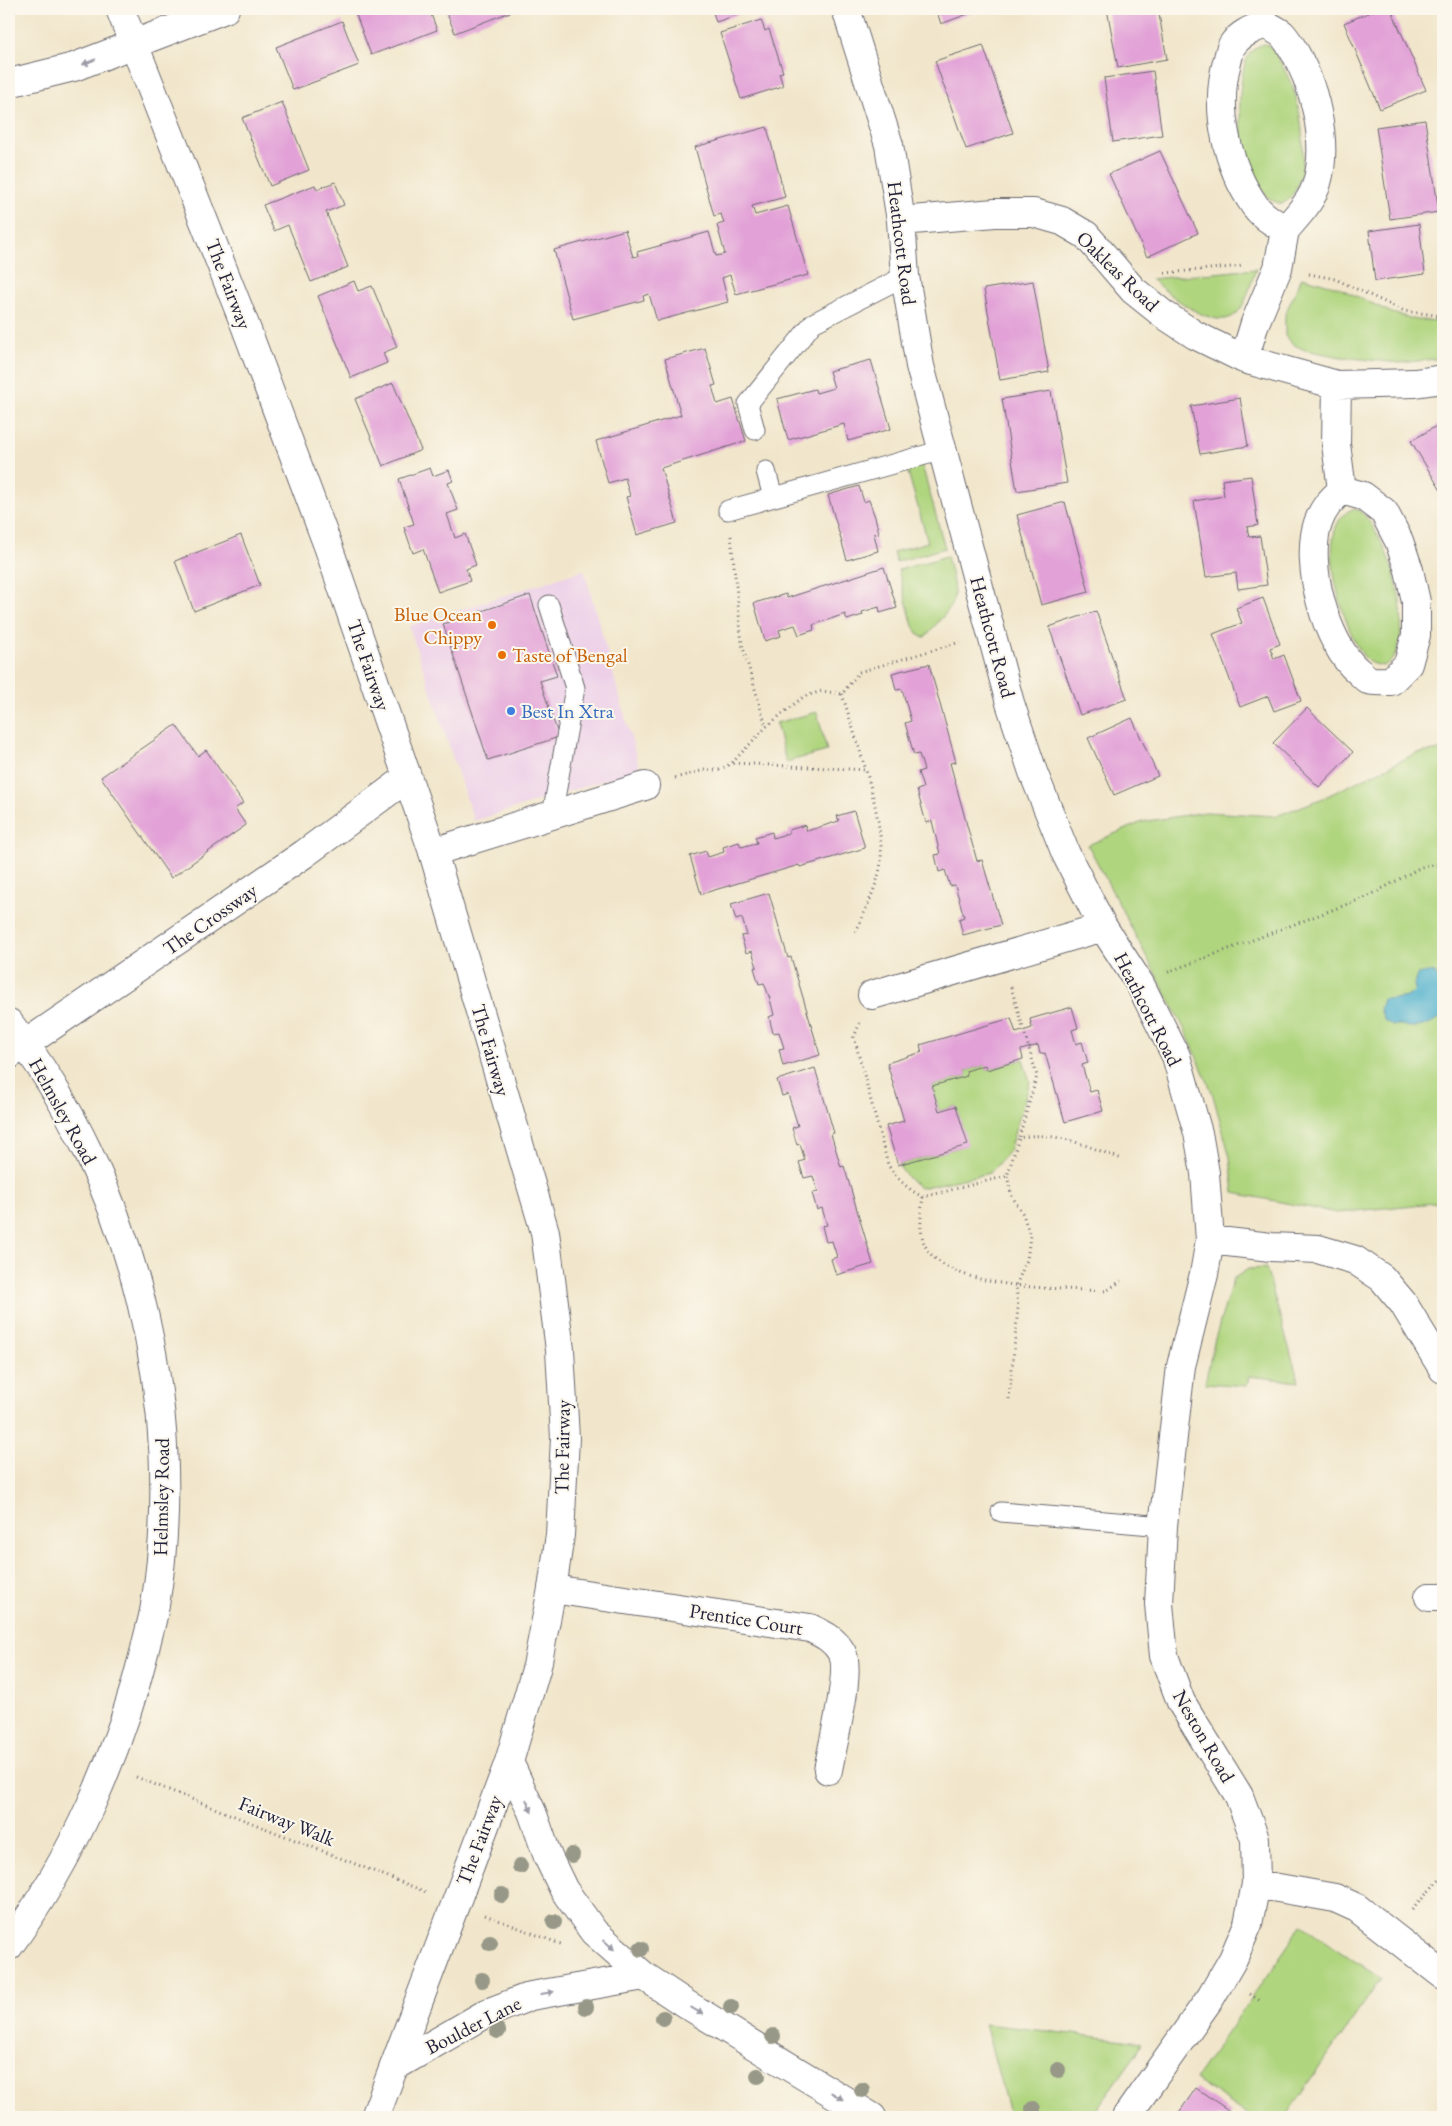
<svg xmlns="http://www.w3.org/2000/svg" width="1452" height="2126" viewBox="0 0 1452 2126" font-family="'EB Garamond',serif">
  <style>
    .built { fill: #edd0e8 }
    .green { fill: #b0d57f; stroke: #697c5d }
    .water { fill: #4db0cc; stroke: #386984 }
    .building { fill: #e2a1d7 }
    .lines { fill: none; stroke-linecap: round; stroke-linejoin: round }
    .lane-casing { stroke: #6a676d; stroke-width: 21 }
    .street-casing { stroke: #6a676d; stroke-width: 30 }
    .secondary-casing { stroke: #6a676d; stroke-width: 30 }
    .path { stroke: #6a676d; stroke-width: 3; stroke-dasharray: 1 4; stroke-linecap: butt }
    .lane { stroke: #fff; stroke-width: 19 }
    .street { stroke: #fff; stroke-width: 28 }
    .secondary { stroke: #fff; stroke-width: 28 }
    .tree { fill: #979887 }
    .oneway { fill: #9c9ca7 }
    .food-dot { fill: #e8710a; stroke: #fbf7ec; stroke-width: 2 }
    .shop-dot { fill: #3f7fe0; stroke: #fbf7ec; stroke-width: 2 }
    .labels { text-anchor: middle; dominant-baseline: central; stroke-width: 4; stroke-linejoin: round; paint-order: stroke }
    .street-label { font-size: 20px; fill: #22223b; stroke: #fbf7ec }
    .food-label { font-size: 20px; fill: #c56008; stroke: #fbf7ec; text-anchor: end }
    .shop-label { font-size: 20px; fill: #366cbe; stroke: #fbf7ec; text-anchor: start }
  </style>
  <rect width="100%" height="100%" fill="#fbf7ec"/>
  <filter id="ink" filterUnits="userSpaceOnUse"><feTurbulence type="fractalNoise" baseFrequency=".02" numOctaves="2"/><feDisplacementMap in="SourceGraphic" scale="10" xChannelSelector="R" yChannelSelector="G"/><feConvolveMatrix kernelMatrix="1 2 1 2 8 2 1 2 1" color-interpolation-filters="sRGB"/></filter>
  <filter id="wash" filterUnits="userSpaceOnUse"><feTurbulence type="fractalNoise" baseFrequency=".0096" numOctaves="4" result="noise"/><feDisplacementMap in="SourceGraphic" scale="20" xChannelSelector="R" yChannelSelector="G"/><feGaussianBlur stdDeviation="1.12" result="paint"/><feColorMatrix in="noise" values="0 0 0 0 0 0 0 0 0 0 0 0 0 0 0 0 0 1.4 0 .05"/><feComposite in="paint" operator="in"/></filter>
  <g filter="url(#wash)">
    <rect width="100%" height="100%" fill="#f1e6cb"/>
    <path class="built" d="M584,570l56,199 -166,52 -65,-195z"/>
    <path class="green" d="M1264,44l6,2c10,14 18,29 24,45 9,27 19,97 -12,113 -6,-2 -13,-4 -17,-10 -23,-31 -29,-81 -23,-117 3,-15 6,-29 22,-33z
      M1256,269c-5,13 -9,33 -18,43 -21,24 -70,-19 -87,-33z
      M1302,277l35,10 55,26 25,7 26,1v37l-43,5 -59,-6 -36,-7 -13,-6 -7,-8v-22z
      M922,465l23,83 -49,14 -3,-10 35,-10 -21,-73z
      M1353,509c10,2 14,9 19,17 21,31 39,90 24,127 -2,6 -7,10 -13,13 -6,-1 -13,-2 -17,-7 -22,-25 -56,-135 -13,-150z
      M947,556c12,49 11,43 -22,81h-4l-8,-11 -15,-56z
      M817,712l10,39 -41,11 -10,-39z
      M1443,750v452l-106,11 -103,-20 -4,-36 -18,-65 -25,-58 -99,-189 54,-23 64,-10 70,4 45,-17 96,-46z
      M1023,1059l7,23 -21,69 -19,22 -70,15 -12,-10 -10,-13 69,-20 -11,-39 -17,5 -7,-25 35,-10 -1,-5 19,-6 2,5z
      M1266,1268l33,114 -50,-6 -2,10 -42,-3 9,-41 19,-63 15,-10z
      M1302,1925l79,54 -96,138h-34l-56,-38z
      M985,2024l157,18 -5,11 -46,64h-81z"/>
    <path class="water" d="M1427,972l8,1 8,14v28c-8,6 -19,13 -31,12 -9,0 -9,-4 -20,-1l-8,-6 -4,-11 3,-10c12,-1 23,2 32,-9l-1,-6 3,-9z"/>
    <g id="blocks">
      <path class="building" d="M362,9h67l8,21 -66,25 -16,-43z
        M445,9h73l-63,24z
        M712,9h43l-39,13z
        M930,9h51l-40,15 -4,-12 -5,2z
        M1107,9h51l9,50 -49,9z
        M1378,9h13l35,81 -46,19 -36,-86z
        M761,20l4,11 4,-2 14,43 -4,1 4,13 -42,13 -21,-66z
        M342,21l17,44 -66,25 -17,-43z
        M983,45l30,88 -47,16 -31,-88z
        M1153,71l9,64 -49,7 -9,-64z
        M282,102l27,68 -39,16 -28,-68z
        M1425,120l14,92 -49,7 -14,-92z
        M767,127l18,70 -33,9 3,9 33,-9 20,69 -72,19 -6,-19 -8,3 6,24 -71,19 -8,-27 -6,2 1,4 -71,19 -19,-69 71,-20 8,27 5,-1 -1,-4 72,-20 7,24 9,-2 -8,-29 7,-2 -3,-9 -7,2 -19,-69z
        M1160,151l38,82 -51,24 -38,-83z
        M335,182l9,23 -18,7 22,55 -37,15 -23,-57 -14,6 -11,-26 52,-20 2,4z
        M1419,224l6,50 -50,7 -6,-50z
        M354,281l4,10 14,-5 25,61 -14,6 4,10 -36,15 -33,-82z
        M1033,281l16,91 -49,8 -16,-91z
        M705,348l11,37 -4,1 5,18 16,-5 13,42 -85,27 16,55 -40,12 -11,-38 4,-1 -5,-18 -17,5 -12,-42 85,-26 -16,-56z
        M871,360l20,69 -43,12 -4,-17 -56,16 -11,-41 38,-10 1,4 18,-5 -5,-17z
        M393,383l28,67 -38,16 -28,-67z
        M1051,391l16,92 -50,8 -15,-92z
        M1240,398l8,48 -48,8 -9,-48z
        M1443,422v72l-32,-53z
        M430,468l3,8 16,-6 4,11 -5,2 10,27 -11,4 8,24 10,-4 11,31 -10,4 4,12 -32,11 -15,-43 -10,4 -9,-26 10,-3 -15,-45z
        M1251,476l7,49 -11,2 2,10 11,-1 7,49 -29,4 -2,-16 -30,4 -12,-76 30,-5 -2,-16z
        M859,486l5,16 5,-2 6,17 4,16 -5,1 4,17 -31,9 -19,-65z
        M1065,502l24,90 -48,13 -24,-90z
        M241,535l19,50 -66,26 -19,-50z
        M884,567l13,41 -17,5 -1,-6 -17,5 1,3 -16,5 -2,-6 -32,11 1,5 -15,5 -4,-10 -16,5 2,6 -16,5 -11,-38 32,-9 1,4z
        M530,595l27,81 -17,5 19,56 -71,23 -45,-136z
        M1263,598l17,46 -10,4 2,5 2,6 10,-4 17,46 -27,10 -6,-15 -28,11 -27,-73 29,-11 -6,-15z
        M1096,611l31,88 -47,16 -31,-88z
        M929,664l27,98 -6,1 18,66 9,32 5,-1 19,65 -38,10 -4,-16 5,-2 -9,-32 -5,1 -5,-16 -6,2 -4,-17 5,-1 -8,-33 -6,2 -9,-33 6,-2 -5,-16 6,-2 -5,-16 -5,1 -9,-32 6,-2 -9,-32 -6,1 -4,-17z
        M1307,708l46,44 -34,35 -46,-44z
        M1132,718l26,58 -44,19 -26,-57z
        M176,725l22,31 8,-6 37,53 -8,6 11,16 -75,53 -70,-101z
        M854,811l11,37 -65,19 -1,-2 -98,29 -11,-38 16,-5 2,6 16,-5 -1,-5 16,-5 2,5 16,-4 -2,-6 17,-5 1,6 16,-5v-3l16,-5 2,6 32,-10 -2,-5z
        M769,893l19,65 3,-1 29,98 -37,11 -4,-17 5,-1 -5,-16 -6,1 -4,-16 5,-2 -4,-16 -6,-16 -5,1 -5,-16 3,-1 -5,-16 -6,2 -5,-17 6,-1 -5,-17 -6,2 -5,-16z
        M1072,1007l6,21 -6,2 4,14 6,-2 6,21 -6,2 8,27 7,-2 6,21 -38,11 -20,-69 -5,1 -2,-9 -17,5 2,9 -36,11 -2,-5 -19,6 1,5 -35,10 7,25 17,-5 12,39 -70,20 -12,-39 18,-5 -17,-58 35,-11 -2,-7 91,-27 5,15 16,-5 -2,-9z
        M815,1068l19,65 -3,1 10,33 3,-1 29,98 -37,11 -5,-16 6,-2 -5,-16 -6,1 -4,-16 5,-1 -5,-17 -5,2 -5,-17 6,-1 -5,-16 -9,2 -5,-16 6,-2 -5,-16 -3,1 -5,-17 6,-2 -10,-32 -6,2 -5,-16z
        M1196,2088l35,24 -4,5h-51z"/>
    </g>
  </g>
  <g filter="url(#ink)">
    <use href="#blocks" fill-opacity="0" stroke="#6a676d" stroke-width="1"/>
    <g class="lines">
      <defs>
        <path id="lane" d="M755,430l-7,-26 65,-81 92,-47
          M766,471l7,26
          M728,510l215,-60
          M549,605l26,83 -23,127
          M1001,1512l162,14"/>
        <path id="street" d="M846,9l43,136 12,76 4,55 15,90 90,337 23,69 33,82 37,73 37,57 36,72 22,77 7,40 5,67 -6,34 -23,92 -18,160 -4,78 5,52 17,46 58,94 16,43 1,45 -8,40 -15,35 -22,38 -85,120
          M9,83l65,-16 151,-58
          M901,221l94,-8h39l28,8 24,14 47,55 30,24 32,21 49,24 93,26 78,-2 28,-4
          M1244,359l11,-36 23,-55 7,-38c-10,-7 -23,-14 -30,-24 -28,-40 -41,-96 -28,-144 2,-5 2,-13 6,-18 8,-11 20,-15 32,-20 5,3 12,6 17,10 3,3 6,8 9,12 23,36 38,95 26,137 -5,18 -20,33 -32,47
          M1337,385l-1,59 6,46c-11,10 -19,18 -24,33 -14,41 8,122 41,149 3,2 6,6 9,8 6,2 17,1 23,1l17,-17 8,-29v-33l-7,-32 -10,-29 -15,-29 -21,-16 -21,-6
          M433,852l212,-66
          M872,995l231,-68
          M9,1023c123,157 179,385 146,582 -2,15 -7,29 -10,44 -26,105 -72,209 -136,297
          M9,1055l295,-201 103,-76
          M1210,1240l61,7 47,2 37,11 27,18 21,25 40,66
          M552,1589l258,39c13,6 24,11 32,25 10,17 -10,94 -14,117
          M1429,1597h14
          M509,1762l23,50 16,45 16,33 30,42 50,44
          M1256,1884l79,14 22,10 86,67
          M394,2067l93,-54 44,-17 113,-20 42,28 186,113"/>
        <path id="secondary" d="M120,9l125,316 83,221 105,306 112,380 15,118 5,88 -5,97 -8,54 -15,77 -28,96 -134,355"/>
      </defs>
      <use href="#lane" class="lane-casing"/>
      <use href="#street" class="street-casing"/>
      <use href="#secondary" class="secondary-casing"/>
      <path class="path" d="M1165,273l78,-7
        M1309,274l26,5 69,32 39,5
        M731,536l11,108 24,83
        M842,694l24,76
        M733,763l133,7c7,25 17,65 15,91 -1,19 -18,55 -26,72
        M675,778l30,-8h14l13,-7 34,-36 37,-30 19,-6 20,3 17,-22 101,-30
        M1168,972l201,-76 52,-29 22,-4
        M1011,987l26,89 -18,61
        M860,1023l-6,14 34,128c10,14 19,24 35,32l84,-21 12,-38c34,-9 72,10 103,21
        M1007,1176l5,20 11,18 7,22 -3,24 -11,25 2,23 -9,91
        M923,1197c-2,13 -4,33 1,46 18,48 139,45 182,48l15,-10
        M136,1777l290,115
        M1412,1910l31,-35
        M485,1915l78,30
        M1250,1994l10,7"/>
      <use href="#lane" class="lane"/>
      <use href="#street" class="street"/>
      <use href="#secondary" class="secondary"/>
    </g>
    <g class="tree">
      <circle cx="572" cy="1855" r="8"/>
      <circle cx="520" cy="1866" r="8"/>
      <circle cx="502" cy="1895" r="8"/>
      <circle cx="554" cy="1922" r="8"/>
      <circle cx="490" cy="1943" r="8"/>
      <circle cx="641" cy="1949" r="8"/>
      <circle cx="482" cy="1980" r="8"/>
      <circle cx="586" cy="2007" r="8"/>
      <circle cx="731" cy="2007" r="8"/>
      <circle cx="663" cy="2018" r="8"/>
      <circle cx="498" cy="2031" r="8"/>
      <circle cx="773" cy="2036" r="8"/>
      <circle cx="1058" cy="2070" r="8"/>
      <circle cx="758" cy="2076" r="8"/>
      <circle cx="862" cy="2090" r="8"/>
      <circle cx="1033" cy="2109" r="8"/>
    </g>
    <defs><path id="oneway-solid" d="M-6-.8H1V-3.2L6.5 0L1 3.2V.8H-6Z" transform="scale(1.25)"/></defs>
    <g class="oneway">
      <use href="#oneway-solid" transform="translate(89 62) rotate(158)"/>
      <use href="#oneway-solid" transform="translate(529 1806) rotate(66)"/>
      <use href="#oneway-solid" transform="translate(609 1945) rotate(42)"/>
      <use href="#oneway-solid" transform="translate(547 1993) rotate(-10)"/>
      <use href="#oneway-solid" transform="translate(697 2011) rotate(31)"/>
      <use href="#oneway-solid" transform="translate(837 2096) rotate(31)"/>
    </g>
  </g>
  <g class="food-dot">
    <circle cx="492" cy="625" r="5"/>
    <circle cx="502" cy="655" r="5"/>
  </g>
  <circle class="shop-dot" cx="511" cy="711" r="5"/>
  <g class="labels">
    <g class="street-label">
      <text transform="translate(902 243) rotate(83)">Heathcott Road</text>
      <text transform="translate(1118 271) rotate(44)">Oakleas Road</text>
      <text transform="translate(229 284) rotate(69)">The Fairway</text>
      <text transform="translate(993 637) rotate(75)">Heathcott Road</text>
      <text transform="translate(369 665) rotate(71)">The Fairway</text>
      <text transform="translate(210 919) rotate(-35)">The Crossway</text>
      <text transform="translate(1148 1009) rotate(63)">Heathcott Road</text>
      <text transform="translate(491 1050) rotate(74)">The Fairway</text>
      <text transform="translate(63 1111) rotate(61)">Helmsley Road</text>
      <text transform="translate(562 1447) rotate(-89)">The Fairway</text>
      <text transform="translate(161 1497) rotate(-89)">Helmsley Road</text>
      <text transform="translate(746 1619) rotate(9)">Prentice Court</text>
      <text transform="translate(1204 1736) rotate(60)">Neston Road</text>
      <text transform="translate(287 1821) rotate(22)">Fairway Walk</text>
      <text transform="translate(479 1840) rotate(-69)">The Fairway</text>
      <text transform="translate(473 2025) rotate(-27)">Boulder Lane</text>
    </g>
    <g class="food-label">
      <text x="482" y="614">Blue Ocean<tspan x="482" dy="23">Chippy</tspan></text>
      <text x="512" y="655" text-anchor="start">Taste of Bengal</text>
    </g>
    <g class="shop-label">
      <text x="521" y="711">Best In Xtra</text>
    </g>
  </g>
  <rect width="1452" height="2126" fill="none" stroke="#fbf7ec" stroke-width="30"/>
</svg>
